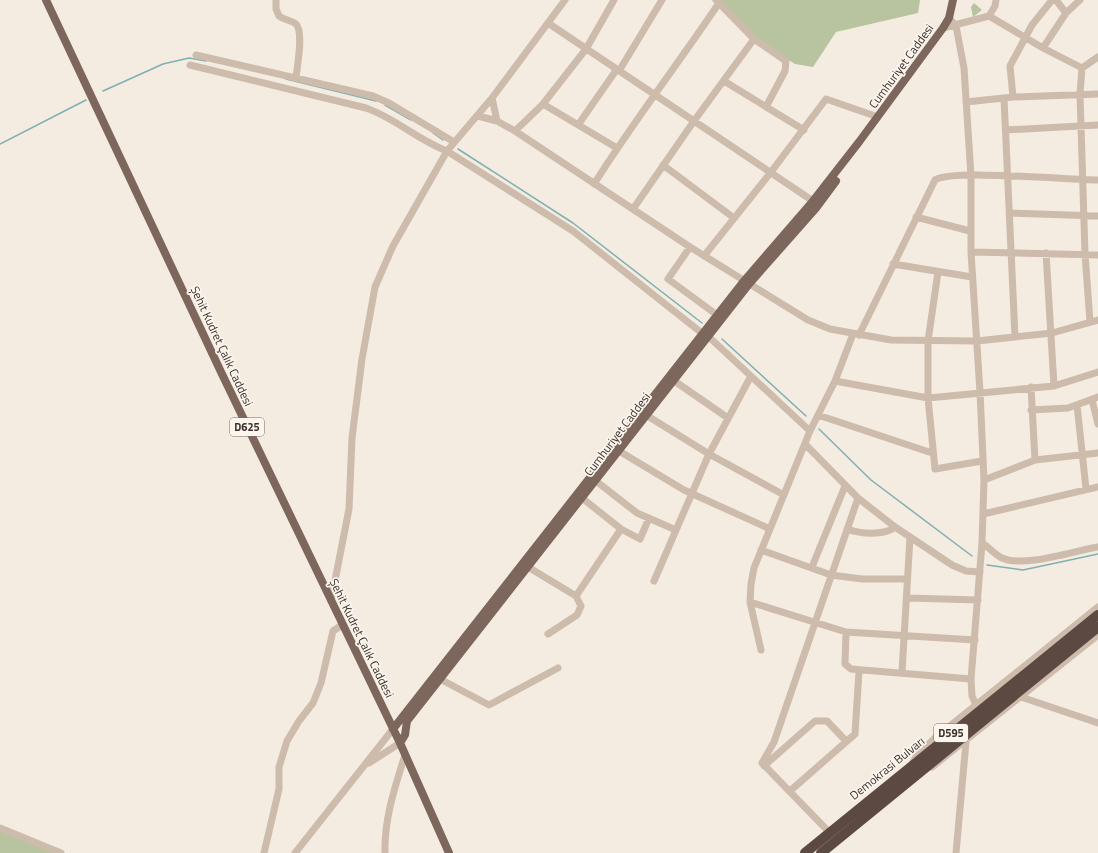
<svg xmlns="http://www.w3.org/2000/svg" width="1098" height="853" viewBox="0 0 1098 853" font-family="'Titillium Web',sans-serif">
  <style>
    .green { fill: #b8c4a0 }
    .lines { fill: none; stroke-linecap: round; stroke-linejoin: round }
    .stream { stroke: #7fb0b2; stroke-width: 1.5 }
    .minor { stroke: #cdbbac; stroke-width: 7 }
    .major { stroke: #7d675c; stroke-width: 8 }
    .highway { stroke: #5c4a42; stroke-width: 10 }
    .labels { text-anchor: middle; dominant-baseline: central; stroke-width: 3.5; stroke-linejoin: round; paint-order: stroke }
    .shield { fill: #fbf5ee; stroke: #756b66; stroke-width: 1 }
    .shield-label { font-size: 11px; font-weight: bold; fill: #3b302b }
    .street-label { font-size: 12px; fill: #3b302b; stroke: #fbf5ee }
  </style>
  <rect width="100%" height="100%" fill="#f4ebe1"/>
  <path class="green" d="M720,0h200l-2,13 -82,19 -23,35 -18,-3 -40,-25z
    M974,3l8,7 -9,7 -2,-10z
    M0,831l56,22h-56z"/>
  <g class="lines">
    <path class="stream" d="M286,79l90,22
      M103,91l60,-27 26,-6 17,3
      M385,105l26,15
      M433,133l10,7
      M0,144l86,-44
      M458,149l115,74 129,100
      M722,339l84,77
      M819,429l52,51 101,76
      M987,565l36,5 75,-16"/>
    <path class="minor" d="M276,0v9l3,7c5,4 12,4 17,8 8,8 1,43 0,54
      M565,0l-73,98 -45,53 126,80 130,103
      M716,0l38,39 32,22 -1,10 -19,36
      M1056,0l10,13
      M989,16l54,32 39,20
      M949,18l7,8 8,42 7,108v76l9,140 4,88 -2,63 -11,136 1,17 4,9
      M548,23l265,178
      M943,28l46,-12 6,-10 1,-6
      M1043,48l23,-35 14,-13
      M196,55l177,41 16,7 65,39
      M190,65l176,43c29,10 52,32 81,43l-54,95 -18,41 -13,72 -10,79 -3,71 -18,92
      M619,71l43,-71
      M724,81l80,49
      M1013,97l-3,-31 22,-41 20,-25
      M492,98l5,23
      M1004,98l11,239
      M966,102l47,-5 85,-3
      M543,104l74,44
      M478,116l19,5 18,10 175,116 118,73 22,9 61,11 86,1 75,-8 46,-13
      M578,125l39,-56
      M1006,130l92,-5
      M515,131l28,-27 43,-55 28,-49
      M663,165l71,53
      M594,184c39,-62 84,-120 125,-181
      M633,209l61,-88 60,-82
      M1009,213l89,3
      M916,217l54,14
      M690,247l-22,32 49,36
      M971,252l127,3
      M1046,253l8,133
      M704,256l67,-84 55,-73 52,18
      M893,264l79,13
      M938,272l-10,69v57l7,71 47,-8
      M1090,322l-5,-68 -5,-160 2,-26 16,-11
      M853,334l-18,47 -25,50 -56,137 -3,16 -1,18 96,30 129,8
      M859,335l76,-155c16,-11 135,0 163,0
      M709,337l101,94
      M673,380l55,38
      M835,381l93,17 126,-12 44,-14
      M1031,387l4,73
      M1092,400l6,24
      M1077,405l9,84
      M1031,410l37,-2 30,-11
      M646,415l63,39 75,41
      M818,415l114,38
      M805,444l53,54 37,29 57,38 14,6 14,1
      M614,448l70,42 86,39
      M984,480l51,-20 63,-7
      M596,481l41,32 39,17
      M582,498l39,31 19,10 9,-21
      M983,514l115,-27
      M847,529c13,5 37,7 48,-2
      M982,543c7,4 12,11 20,15 22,10 71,-7 96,-11
      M761,550l70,25 31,4h44
      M528,567l48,29 5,10 -4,9 -29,19
      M812,567l33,-81
      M654,581l55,-127 42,-78
      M576,596l45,-67
      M907,598l71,2
      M750,602l11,48
      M846,632l-1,32 6,5 120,10
      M902,672l8,-135
      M440,679l49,26 69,-37
      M1021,697l77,26
      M369,763l31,-20
      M912,764l5,-9 18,-17 163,-131
      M764,766l51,-45h12l19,20
      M932,767l166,-132
      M790,791l65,-57 4,-63
      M0,828l61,25
      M829,832l-67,-69 12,-21 84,-244
      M264,853l15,-64v-22l8,-26 12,-20 14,-18 8,-20 12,-52 9,-6
      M295,853l98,-124
      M385,853c-1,-34 10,-66 20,-98
      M956,853l10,-111"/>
    <path class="major" d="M46,0l175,372 179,371 49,110
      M393,729l351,-448 69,-80 46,-59 84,-114 6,-10 4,-18
      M400,743l5,-8 2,-14 342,-437 67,-76 20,-27"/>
    <path class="highway" d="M805,853l293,-238
      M821,853l277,-226"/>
  </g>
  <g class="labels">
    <g class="shield">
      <rect x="230" y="418" width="34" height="18" rx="3"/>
      <rect x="934" y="724" width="34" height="18" rx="3"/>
    </g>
    <g class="shield-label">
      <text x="247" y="427">D625</text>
      <text x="951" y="733">D595</text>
    </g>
    <g class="street-label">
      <text transform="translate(901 66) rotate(-54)">Cumhuriyet Caddesi</text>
      <text transform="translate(222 346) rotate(65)">Şehit Kudret Çalık Caddesi</text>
      <text transform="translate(617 434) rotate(-53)">Cumhuriyet Caddesi</text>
      <text transform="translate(362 638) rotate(64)">Şehit Kudret Çalık Caddesi</text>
      <text transform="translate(887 768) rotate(-39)">Demokrasi Bulvarı</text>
    </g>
  </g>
</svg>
